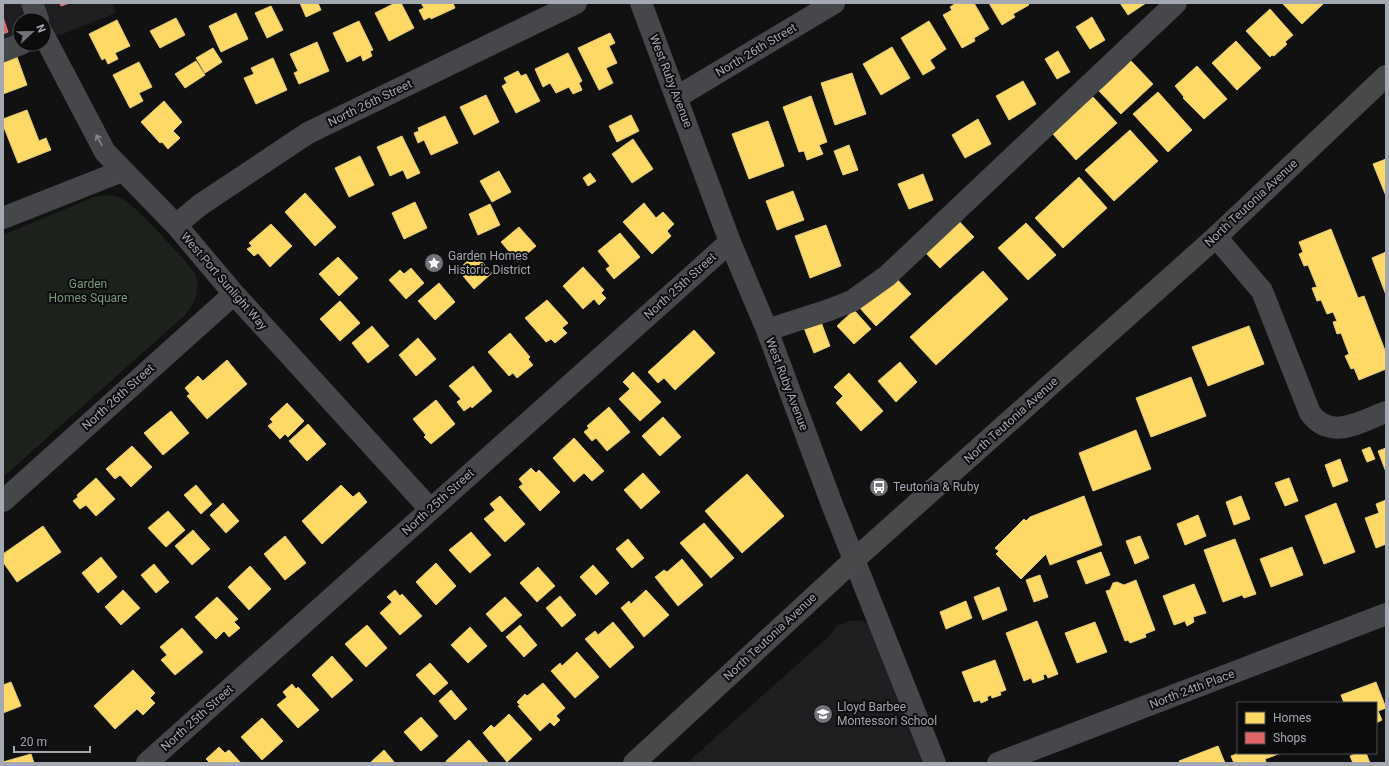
<svg xmlns="http://www.w3.org/2000/svg" width="1389" height="766" viewBox="0 0 1389 766" font-family="Roboto,sans-serif">
  <style>
    .built { fill: #1e1e20 }
    .green { fill: #1c211c }
    .homes { fill: #ffd966; stroke: #e4ca7c }
    .shops { fill: #e06666; stroke: #ce7a7c }
    .lines { fill: none; stroke-linecap: round; stroke-linejoin: round }
    .minor { stroke: #46474a; stroke-width: 22 }
    .major { stroke: #48494b; stroke-width: 22 }
    .oneway { stroke: #888b92 }
    .labels { text-anchor: middle; dominant-baseline: central; stroke-width: 4; stroke-linejoin: round; paint-order: stroke }
    .street-label { font-size: 12px; fill: #a4a8b1; stroke: #0c0c0d }
    .poi-label { font-size: 12px; fill: #a4a8b1; stroke: #0c0c0d; text-anchor: start }
    .park-label { font-size: 12px; fill: #7c9a7e; stroke: #0c0c0d }
  </style>
  <rect width="100%" height="100%" fill="#111112"/>
  <path class="built" d="M3,3h109l4,10 -56,22 -16,-1v-14h-24v14l-17,7z
    M860,620l9,4 54,139h-236l141,-126 9,-11 12,-5z"/>
  <path class="green" d="M108,195c5,1 11,1 15,4 9,4 69,67 72,75 6,17 0,29 -11,42l-181,161v-242l91,-38z"/>
  <path class="homes" d="M300,3h18l3,7 -15,7z
    M395,3h6l13,25 -25,13 -14,-28z
    M421,3h32l2,5 -24,11 -1,-2 -6,3 -5,-10 5,-2z
    M956,3h18l15,26 -15,9 1,3 -13,7 -19,-33 9,-5 -2,-3z
    M989,3h38l2,2 -16,9 2,3 -13,8z
    M1120,3h26l-18,12z
    M1282,3h40l1,1 -21,20z
    M271,6l12,24 -16,8 -12,-25z
    M1270,9l23,26 -8,7 2,2 -13,12 -2,-1 -2,2 -24,-26z
    M236,13l12,26 -27,13 -12,-26z
    M1092,17l13,23 -15,9 -14,-22z
    M176,18l9,17 -25,13 -10,-17z
    M117,20l13,26 -15,7 3,6 -10,5 -3,-6 -3,2 -13,-26z
    M359,21l14,29 -3,1 2,5 -9,5 -2,-6 -14,7 -14,-29z
    M929,21l17,28 -16,11 5,8 -12,7 -22,-37z
    M610,33l5,10 -6,3 8,17 -11,5 7,15 -14,7 -21,-42z
    M1236,41l25,27 -24,22 -25,-27z
    M317,42l12,29 -30,13 -5,-11 4,-2 -8,-17z
    M892,47l18,31 -29,17 -18,-31z
    M213,48l9,14 -17,11 -9,-15z
    M1058,51l12,21 -13,7 -12,-20z
    M568,53l14,28 -3,2 3,7 -9,4 -4,-7 -13,6 -6,-10 -7,4 -8,-18z
    M17,57l10,28 -24,9v-31z
    M273,58l14,32 -31,14 -12,-26 10,-4 -3,-6z
    M196,61l9,14 -20,13 -10,-14z
    M1131,61l22,23 -32,30 -22,-23z
    M139,62l13,25 -13,6 4,8 -13,7 -17,-33z
    M1197,66l30,33 -23,20 -21,-21 1,-1 -9,-11z
    M518,71l3,5 5,-2 14,27 -24,12 -14,-27 5,-3 -3,-5z
    M852,73l14,41 -31,11 -14,-42z
    M1023,81l13,23 -27,16 -13,-24z
    M1158,92l34,38 -24,22 -35,-38z
    M486,95l13,27 -25,13 -14,-28z
    M811,96l16,46 -8,3 4,9 -16,6 -3,-9 -5,1 -16,-45z
    M1093,97l24,26 -41,37 -24,-27z
    M164,101l18,21 -9,9 7,7 -12,11 -6,-7 -2,1 -19,-21z
    M27,110l12,31 7,-3 5,12 -33,13 -15,-38v-6z
    M631,115l8,16 -22,11 -8,-16z
    M445,116l13,27 -27,12 -7,-15 -6,3 -4,-10 5,-2 -1,-3z
    M978,119l13,25 -26,14 -13,-23z
    M768,121l16,45 -35,13 -17,-45z
    M1130,130l28,31 -44,40 -29,-31z
    M402,136l18,37 -13,6 -4,-9 -13,6 -13,-29z
    M633,139l20,30 -21,14 -20,-29z
    M849,145l9,25 -15,5 -9,-24z
    M360,156l14,29 -25,12 -14,-29z
    M1386,156v40l-13,-32 13,-5z
    M499,171l12,21 -19,10 -12,-21z
    M590,173l6,8 -8,5 -5,-8z
    M923,174l10,26 -24,9 -11,-25z
    M1079,177l28,31 -44,40 -28,-30z
    M793,191l11,29 -27,10 -11,-29z
    M305,193l31,34 -21,19 -30,-34z
    M415,202l12,26 -23,11 -12,-26z
    M644,203l12,15 7,-6 11,12 -7,7 4,5 -19,18 -29,-32z
    M490,204l10,21 -22,10 -9,-21z
    M956,218l18,19 -34,31 -17,-18z
    M1026,223l30,32 -28,25 -30,-32z
    M271,224l21,22 -22,21 -12,-14 -4,3 -7,-7 5,-3 -3,-3z
    M826,225l15,41 -31,12 -15,-42z
    M519,227l17,19 -18,16 -17,-20z
    M1331,229l27,69 6,-2 22,57v16l-27,11 -5,-12 -3,1 -6,-13 4,-2 -8,-21 -4,1 -4,-12 4,-1 -4,-9 -6,2 -6,-14 -4,1 -5,-13 5,-1 -9,-22 -4,1 -5,-12 4,-2 -4,-10z
    M620,233l20,24 -26,22 -8,-10 4,-3 -12,-15z
    M1386,252v43l-14,-37z
    M475,254l17,19 -18,16 -16,-19z
    M338,257l20,21 -19,18 -20,-22z
    M583,267l21,23 -3,3 5,5 -7,7 -5,-6 -11,10 -20,-23z
    M411,268l13,15 -18,16 -17,-19 11,-10 4,4z
    M983,271l25,28 -72,66 -26,-28z
    M894,276l17,18 -35,32 -17,-19z
    M439,283l16,19 -20,18 -17,-19z
    M547,300l21,23 -6,5 5,5 -12,10 -4,-4 -5,3 -21,-24z
    M340,301l20,22 -20,18 -20,-22z
    M854,310l17,19 -17,15 -17,-18z
    M821,322l9,24 -16,7 -10,-25z
    M372,326l17,20 -21,17 -16,-20z
    M1249,326l15,38 -56,22 -16,-39z
    M694,330l21,23 -40,37 -11,-12 -6,5 -10,-11z
    M510,333l20,24 -2,2 5,6 -16,13 -4,-5 -4,3 -21,-24z
    M418,338l18,21 -20,17 -17,-21z
    M227,360l20,24 -40,35 -20,-23 3,-2 -5,-6 13,-12 5,5z
    M900,362l17,20 -21,20 -18,-21z
    M473,366l19,25 -20,17 -1,-2 -7,5 -7,-9 4,-3 -12,-13z
    M633,372l28,30 -21,19 -21,-22 11,-10 -7,-7z
    M849,373l34,38 -22,20 -25,-28 7,-7 -9,-9z
    M1191,377l15,39 -55,21 -15,-39z
    M436,400l19,24 -24,20 -7,-7 2,-2 -13,-16z
    M287,403l17,18 -16,16 -3,-3 -5,5 -12,-13 5,-4 -3,-3z
    M609,407l21,25 -23,19 -11,-13 -4,3 -8,-9 5,-4 -2,-2z
    M171,411l18,22 -26,22 -19,-22z
    M663,417l18,20 -21,19 -18,-20z
    M308,424l18,20 -19,17 -18,-20z
    M1136,430l15,39 -58,22 -14,-38z
    M574,438l30,33 -12,10 -8,-8 -10,9 -21,-24z
    M132,446l20,21 -21,20 -11,-12 -5,4 -9,-10z
    M1370,447l5,12 -8,3 -5,-12z
    M1386,448v24l-8,-21z
    M1340,459l8,22 -15,6 -8,-22z
    M531,468l5,5 3,-3 21,22 -20,19 -21,-24 4,-3 -4,-5z
    M643,473l17,19 -19,17 -17,-19z
    M747,474l37,42 -42,37 -37,-42z
    M96,478l19,21 -19,17 -10,-11 -6,4 -7,-8 5,-4 -1,-2z
    M1289,478l9,23 -13,5 -10,-23z
    M196,485l16,19 -11,10 -17,-19z
    M341,485l12,12 6,-5 8,10 -45,42 -20,-23z
    M500,496l25,28 -20,18 -21,-23 11,-9 -5,-6z
    M1084,496l18,49 -52,20 -4,-11 -25,25 -25,-25 3,-3 -4,-3 29,-29 2,2 4,-4z
    M1241,496l9,23 -16,6 -8,-23z
    M1386,500v44l-10,4 -11,-30 14,-5 -3,-9z
    M223,503l16,18 -13,12 -16,-18z
    M1336,503l19,49 -31,12 -19,-48z
    M168,511l17,19 -19,17 -18,-19z
    M1198,515l8,21 -21,9 -8,-21z
    M704,523l30,35 -23,20 -31,-35z
    M43,526l18,26 -44,30 -14,-20v-8z
    M193,530l17,19 -18,16 -17,-19z
    M471,532l20,23 -21,18 -21,-23z
    M285,536l21,27 -21,17 -21,-26z
    M1140,536l9,22 -14,6 -9,-23z
    M628,539l16,19 -12,10 -16,-19z
    M1235,539l21,55 -12,4 -2,-3 -19,7 -19,-52z
    M1292,547l11,28 -32,12 -11,-28z
    M1101,552l9,23 -24,9 -9,-23z
    M101,557l16,20 -19,16 -16,-20z
    M682,559l21,26 -25,21 -23,-29 9,-7 3,2z
    M436,563l20,23 -20,19 -20,-23z
    M154,564l15,18 -13,11 -15,-18z
    M593,565l16,18 -13,12 -16,-18z
    M250,566l21,23 -22,21 -21,-23z
    M538,567l17,19 -18,16 -17,-19z
    M1040,575l8,22 -14,5 -8,-22z
    M1136,580l19,50 -10,4 1,3 -16,6 -2,-3 -3,1 -19,-50 4,-1 3,-7 4,-1 7,3z
    M1194,584l12,29 -13,4 1,5 -7,4 -2,-5 -11,4 -11,-29z
    M999,587l8,23 -24,10 -9,-23z
    M123,590l17,18 -19,17 -16,-18z
    M395,590l5,6 2,-2 20,22 -22,19 -20,-22 12,-11 -5,-5z
    M646,590l23,25 -25,22 -23,-29 8,-7 2,3z
    M560,596l16,19 -14,12 -16,-19z
    M217,597l21,22 -4,3 6,6 -11,9 -5,-6 -8,8 -21,-22z
    M505,597l17,18 -20,17 -16,-18z
    M966,601l6,17 -26,11 -6,-17z
    M1037,621l21,53 -10,4 -2,-4 -3,1 1,4 -11,4 -2,-5 -7,3 -18,-48z
    M613,622l21,25 -24,21 -25,-29 10,-8 3,4z
    M1095,622l12,30 -30,11 -12,-30z
    M367,625l20,23 -21,19 -21,-23z
    M520,625l17,20 -13,12 -18,-20z
    M470,627l17,19 -19,17 -17,-18z
    M182,628l21,24 -28,23 -14,-15 6,-5 -7,-8z
    M577,652l22,25 -24,21 -24,-27 9,-8 2,3z
    M332,656l21,24 -21,18 -20,-23z
    M995,660l11,30 -6,2 1,3 -9,3 -1,-3 -4,2 1,3 -7,3 -1,-3 -6,2 -12,-30z
    M430,663l18,20 -14,12 -18,-20z
    M133,670l22,23 -5,5 5,5 -12,12 -6,-6 -22,20 -21,-23z
    M11,682l10,24 -18,7v-28z
    M1376,682l10,26 -8,3 4,9 -6,3v-20h-32l-3,-8z
    M543,683l22,25 -9,8 4,4 -6,6 -4,-4 -10,9 -22,-25 2,-1 -3,-3 8,-8 2,2z
    M292,684l4,5 2,-2 21,23 -21,18 -21,-23 10,-8 -4,-5z
    M451,690l16,19 -12,11 -16,-19z
    M509,714l23,25 -25,23 -24,-29 8,-8 3,3z
    M421,717l17,19 -17,15 -17,-19z
    M262,718l21,23 -21,19 -21,-23z
    M469,740l20,23h-42l-1,-2z
    M1218,746l7,17h-45l-1,-2z
    M219,747l6,6 4,-3 12,13h-31l-4,-4z
    M384,750l11,13h-23l-1,-1z
    M1239,753h42l-16,6 1,3 -2,1h-30l-3,-7z
    M1357,753h9l4,10h-17l-3,-7z
    M31,754l3,9h-31v-1z"/>
  <path class="shops" d="M60,3h10l-9,3z
    M3,17l5,15 -5,2z"/>
  <g class="lines">
    <path class="minor" d="M32,3l6,17
      M641,3l89,239 37,88 66,177 102,256
      M44,36l61,116 71,73 58,69 196,215
      M3,51l18,-7
      M677,97l157,-94
      M3,218l119,-47
      M176,225l24,-20 108,-72 268,-130
      M1216,237l46,54 48,122c21,28 49,9 76,-1
      M767,330l62,-20 23,-9 35,-25 289,-273
      M3,501l231,-207
      M147,763l583,-521
      M998,763l388,-149"/>
    <path class="major" d="M634,763l221,-204 361,-322 170,-161"/>
  </g>
  <defs><path id="oneway-shaft" d="M-6 0H5M1.5-3L5.5 0L1.5 3" fill="none" stroke-width="1.6" stroke-linecap="round" stroke-linejoin="round"/></defs>
  <use class="oneway" href="#oneway-shaft" transform="translate(99 140) rotate(-118)"/>
  <defs>
    <symbol id="sight-disc" viewBox="-11 -11 22 22"><circle r="9.5" fill="#717379" stroke="#0c0c0d"/><path d="M0-6L1.8-2.2L6-1.7L2.9 1.2L3.7 5.4L0 3.3L-3.7 5.4L-2.9 1.2L-6-1.7L-1.8-2.2Z" fill="#fff"/></symbol>
    <symbol id="bus-disc" viewBox="-11 -11 22 22"><circle r="9.5" fill="#717379" stroke="#0c0c0d"/><path d="M-5-6H5V4H4V6H2V4H-2V6H-4V4H-5ZM-3.5-4V0h7V-4ZM-3.5 1.2v1.5H-2V1.2ZM2 1.2v1.5H3.5V1.2Z" fill="#fff"/></symbol>
    <symbol id="school-disc" viewBox="-11 -11 22 22"><circle r="9.5" fill="#717379" stroke="#0c0c0d"/><path d="M0-5L7-2L0 1L-7-2ZM-4 1L0 2.5L4 1V4Q0 6-4 4Z" fill="#fff"/></symbol>
  </defs>
  <g fill-rule="evenodd">
    <use href="#sight-disc" x="423" y="252" width="22" height="22"/>
    <use href="#bus-disc" x="868" y="476" width="22" height="22"/>
    <use href="#school-disc" x="812" y="703" width="22" height="22"/>
  </g>
  <g class="labels">
    <g class="street-label">
      <text transform="translate(756 50) rotate(-31)">North 26th Street</text>
      <text transform="translate(671 81) rotate(69)">West Ruby Avenue</text>
      <text transform="translate(370 103) rotate(-26)">North 26th Street</text>
      <text transform="translate(1251 203) rotate(-43)">North Teutonia Avenue</text>
      <text transform="translate(224 281) rotate(49)">West Port Sunlight Way</text>
      <text transform="translate(680 286) rotate(-42)">North 25th Street</text>
      <text transform="translate(787 384) rotate(69)">West Ruby Avenue</text>
      <text transform="translate(118 397) rotate(-42)">North 26th Street</text>
      <text transform="translate(1011 420) rotate(-42)">North Teutonia Avenue</text>
      <text transform="translate(438 502) rotate(-42)">North 25th Street</text>
      <text transform="translate(770 637) rotate(-43)">North Teutonia Avenue</text>
      <text transform="translate(1192 689) rotate(-21)">North 24th Place</text>
      <text transform="translate(197 718) rotate(-42)">North 25th Street</text>
    </g>
    <g class="poi-label">
      <text x="448" y="256">Garden Homes<tspan x="448" dy="14">Historic District</tspan></text>
      <text x="893" y="487">Teutonia &amp; Ruby</text>
      <text x="837" y="707">Lloyd Barbee<tspan x="837" dy="14">Montessori School</tspan></text>
    </g>
    <g class="park-label">
      <text x="88" y="284">Garden<tspan x="88" dy="14">Homes Square</tspan></text>
    </g>
  </g>
  <rect width="1389" height="766" fill="none" stroke="#a4a8b1" stroke-width="8"/>
  <rect x="1237" y="702" width="140" height="52" fill="#0c0c0d" stroke="#494a4f"/>
  <rect x="1245" y="712" width="20" height="12" fill="#ffd966" stroke="#494a4f"/>
  <text x="1273" y="722" font-size="12" fill="#a4a8b1">Homes</text>
  <rect x="1245" y="732" width="20" height="12" fill="#e06666" stroke="#494a4f"/>
  <text x="1273" y="742" font-size="12" fill="#a4a8b1">Shops</text>
  <g transform="translate(32 32) rotate(68)"><circle r="19" fill="#0c0c0d" stroke="#494a4f"/>
  <path d="M0-3L7 15L0 10L-7 15Z" fill="#717379"/>
  <text y="-6" font-size="11" font-weight="bold" text-anchor="middle" fill="#a4a8b1">N</text>
  </g>
  <path d="M14 746v6h76v-6" fill="none" stroke="#a4a8b1" stroke-width="2"/>
  <text x="20" y="746" font-size="12" fill="#a4a8b1" stroke="#0c0c0d" stroke-width="3" paint-order="stroke">20 m</text>
</svg>
